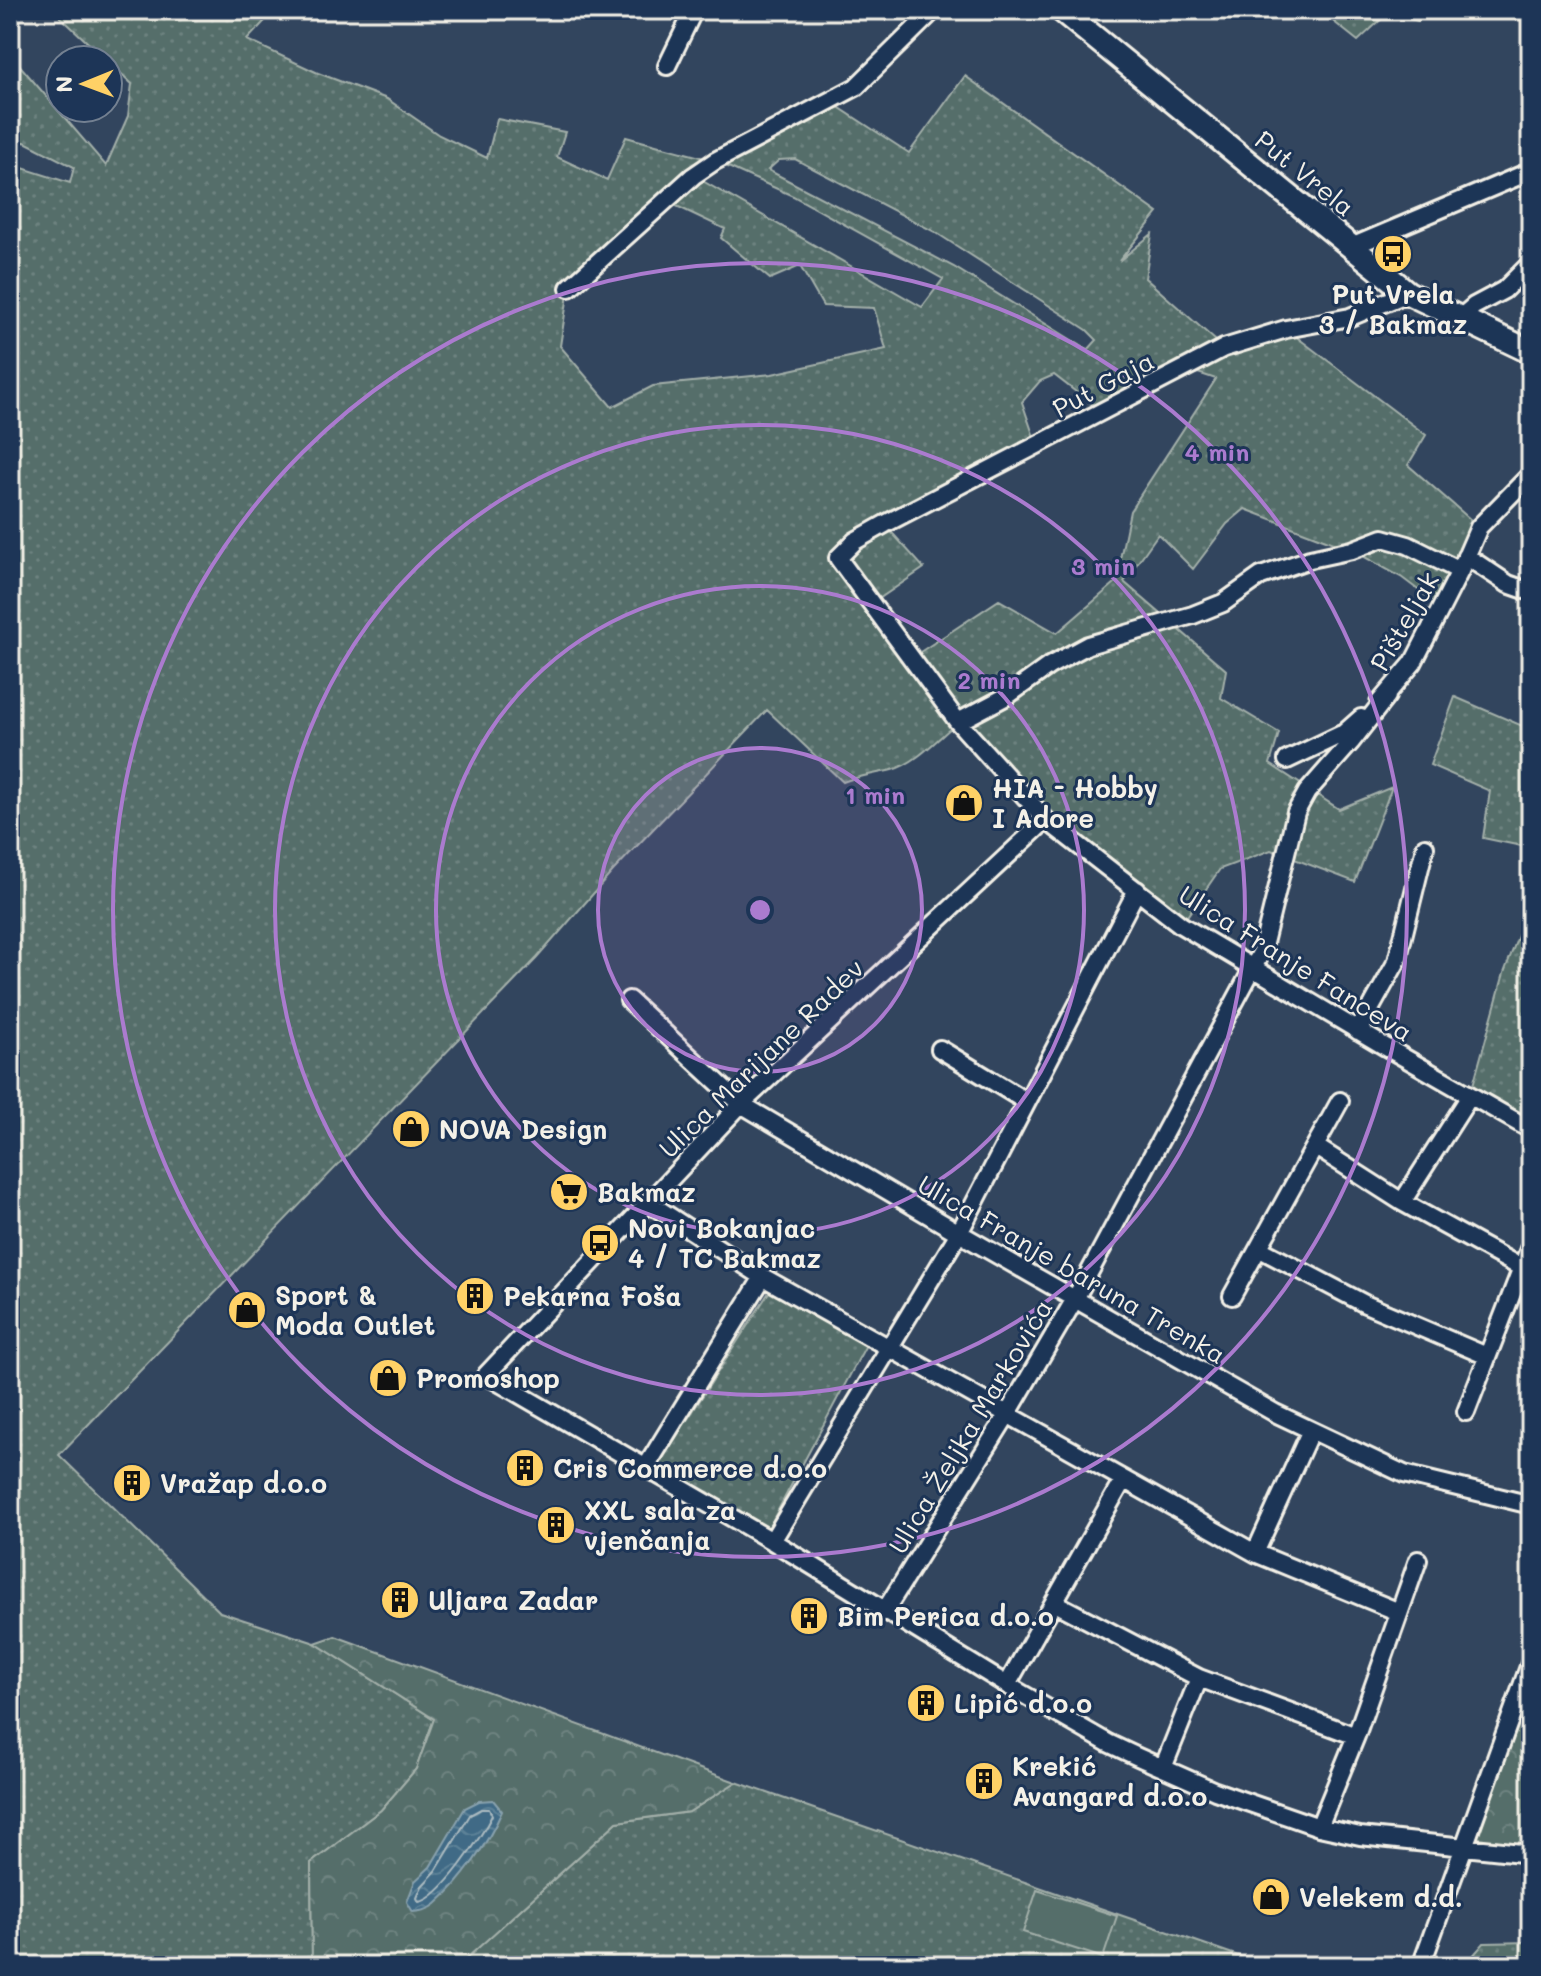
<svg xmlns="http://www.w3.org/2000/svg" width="1541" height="1976" viewBox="0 0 1541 1976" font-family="Mali,sans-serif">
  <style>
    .grass { fill: url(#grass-dots); stroke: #a4b0aa; stroke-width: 2; fill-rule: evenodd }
    .forest { fill: url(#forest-crowns); stroke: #a4b0aa; stroke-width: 2 }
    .pitch { fill: #556e6b; stroke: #a4b0aa; stroke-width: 2 }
    .water { fill: url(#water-waves); stroke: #88a1ad; stroke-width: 2 }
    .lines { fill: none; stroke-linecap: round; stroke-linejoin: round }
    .shore { stroke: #acbbc1; stroke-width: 2 }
    .street-casing { stroke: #f4f1e8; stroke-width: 22 }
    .secondary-casing { stroke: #f4f1e8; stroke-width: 28 }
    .street { stroke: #1d3557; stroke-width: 16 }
    .secondary { stroke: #1d3557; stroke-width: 22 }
    .ring { fill: none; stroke: #ab7bcf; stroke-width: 4 }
    .labels { text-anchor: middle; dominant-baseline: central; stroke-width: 6; stroke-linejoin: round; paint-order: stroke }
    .street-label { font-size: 26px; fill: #f4f1e8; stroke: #1d3557 }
    .poi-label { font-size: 26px; font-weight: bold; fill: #f4f1e8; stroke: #1d3557; text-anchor: start }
    .centre { fill: #ab7bcf; stroke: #1d3557; stroke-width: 4 }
    .ring-label { font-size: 24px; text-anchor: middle; font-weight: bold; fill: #ab7bcf; stroke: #1d3557; stroke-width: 6; stroke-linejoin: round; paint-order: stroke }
  </style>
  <defs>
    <pattern id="grass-dots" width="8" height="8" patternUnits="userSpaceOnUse" patternTransform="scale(2)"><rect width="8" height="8" fill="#556e6b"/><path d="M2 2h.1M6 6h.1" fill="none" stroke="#6e8380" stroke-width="1.8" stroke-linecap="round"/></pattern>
    <pattern id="forest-crowns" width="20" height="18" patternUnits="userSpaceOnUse" patternTransform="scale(2)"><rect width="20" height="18" fill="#556e6b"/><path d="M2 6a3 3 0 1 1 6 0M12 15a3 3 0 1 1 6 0" fill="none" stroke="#6e8380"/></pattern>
    <pattern id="water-waves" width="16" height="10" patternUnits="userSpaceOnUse" patternTransform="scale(2)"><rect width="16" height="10" fill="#406b86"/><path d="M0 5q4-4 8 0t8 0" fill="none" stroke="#5c8197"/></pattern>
  </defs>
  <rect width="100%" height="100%" fill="#32455e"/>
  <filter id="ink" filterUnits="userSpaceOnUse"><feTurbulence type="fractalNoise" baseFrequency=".0125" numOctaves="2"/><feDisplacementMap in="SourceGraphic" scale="16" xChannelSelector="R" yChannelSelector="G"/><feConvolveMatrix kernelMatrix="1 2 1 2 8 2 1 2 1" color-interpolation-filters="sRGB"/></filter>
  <g filter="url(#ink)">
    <path class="grass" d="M53,10h222l-28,30 71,33 69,26 52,36 48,23 10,-39 68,13 -8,25 50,23 19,-43 89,24 -21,15 228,131 21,-28 -150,-83 -67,-30 103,-65 80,52 56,-77 193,137 -39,48 33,-27 -7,44 79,70 62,-19 140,106 -18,30 71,62 -37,81 -41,-31 -49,-27 -107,-41 -18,15 -34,45 -35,-35 -34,48 102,88 -5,28 58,35 -9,31 69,45 53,-22 -37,95 -84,-32 -51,19 -39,56 -135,-105 -88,-98c-20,16 -41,41 -66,48 -17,4 -33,6 -49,12l-76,-72 -154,161 -76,87 -478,497 161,157 95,31 119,76 -18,50 -35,41 -70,53 1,98 5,5h-307v-1802l60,19 4,-16 -49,-25 -15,1v-89l96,112 22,-50 4,-32zM795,159l140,73 152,98 10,10 -9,10 -134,-83 -186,-97 11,-10zM666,201l59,28 -4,9 49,41 30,-13 23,40 51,2 12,41 -114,25 -119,12 -41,21 -52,-61 9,-58zM1198,373l18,6 -86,132 -15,72 -58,50 -58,-33 -85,56 -41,-53 51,-35 -39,-43 152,-79 -15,-44 18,-21 14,-6 48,37 52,-27z
      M1319,10h102l-3,11 -30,-8 -30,28z
      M1455,697l72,31 4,-2v122l-48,-10 7,-47 -60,-26z
      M1531,902v228l-61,-34 34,-123z
      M771,1289l95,56 -98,184 -109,-65z
      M736,1782l514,178 -1,6h-791l159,-144 72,-10z
      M1531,1942v24h-67l20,-23z"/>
    <path class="forest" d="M335,1636l401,146 -47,30 -72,10 -159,144h-141l-5,-5 -1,-98 70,-53 35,-41 18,-50 -119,-76z
      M1531,1666v188l-66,-5z"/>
    <path class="pitch" d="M1037,1890l80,26 -14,42 -80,-26z"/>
    <path class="water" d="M493,1800l9,11c-13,31 -41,71 -66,93 -7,6 -14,7 -23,8l-6,-10 8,-21 15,-14 35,-59 14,-7z"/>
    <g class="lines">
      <path class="shore" d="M481,1809h8l3,6c-9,20 -52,85 -73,87l-2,-4 5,-12 14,-15 34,-56z"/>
      <defs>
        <path id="street" d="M667,66l27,-56
          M1351,247l180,-76
          M569,288l124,-112 22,-15 141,-74 78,-77
          M1408,293l-58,24 -64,12 -62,19 -339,176 -30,17 -17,17 120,164 88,98 135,105 203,121 147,84
          M1460,318l14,-12 30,-16 27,-27
          M1466,556l42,28 23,8
          M1379,703l34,-40 47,-92 19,-44 52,-53
          M958,722l49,-26 42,-30 39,-21 105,-30 30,-12 38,-27 49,-17 42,-9 31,-12 25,7 52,26
          M1287,760l57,-27 17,-15
          M1046,820l-305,284 -255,271 286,166 235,144 101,58 30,14 77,34 104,36 41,9 171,18
          M629,1000l112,104 218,129 316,180 129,61 127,31
          M1358,1031l39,-70 28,-114
          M940,1049l87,53
          M1316,1147l86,55 120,66
          M1402,1202l68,-106
          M649,1203l114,74 492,276 144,59
          M1260,1249l105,55 122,52
          M1232,1296l108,-195
          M1466,1412l65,-168
          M646,1467l117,-190
          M772,1541l187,-308 178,-343
          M1255,1553l56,-123
          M1055,1603l144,75 157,58
          M884,1612l123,-197 68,-116 187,-348 34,-139 11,-20 44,-50 36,-46
          M1007,1685l116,-205
          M1163,1768l36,-90
          M1319,1827l37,-91 62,-176
          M1421,1966l110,-305"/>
        <path id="secondary" d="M1061,10l347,283 123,59"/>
      </defs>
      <use href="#street" class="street-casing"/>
      <use href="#secondary" class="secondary-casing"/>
      <use href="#street" class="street"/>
      <use href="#secondary" class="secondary"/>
    </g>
  </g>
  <circle cx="760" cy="910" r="162" fill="#ab7bcf" fill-opacity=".12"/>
  <g class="ring">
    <circle cx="760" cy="910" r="162"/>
    <circle cx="760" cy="910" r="324"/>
    <circle cx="760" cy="910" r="485"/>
    <circle cx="760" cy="910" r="647"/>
  </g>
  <defs>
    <symbol id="bus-disc" viewBox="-11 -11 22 22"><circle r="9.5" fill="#ffd166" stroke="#1d3557"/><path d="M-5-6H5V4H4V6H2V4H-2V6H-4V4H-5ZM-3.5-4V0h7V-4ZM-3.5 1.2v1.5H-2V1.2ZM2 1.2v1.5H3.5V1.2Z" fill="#111"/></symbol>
    <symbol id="shop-disc" viewBox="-11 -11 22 22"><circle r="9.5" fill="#ffd166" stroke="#1d3557"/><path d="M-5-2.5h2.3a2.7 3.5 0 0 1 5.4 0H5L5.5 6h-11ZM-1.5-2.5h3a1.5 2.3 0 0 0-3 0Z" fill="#111"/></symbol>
    <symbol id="supermarket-disc" viewBox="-11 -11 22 22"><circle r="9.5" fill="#ffd166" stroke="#1d3557"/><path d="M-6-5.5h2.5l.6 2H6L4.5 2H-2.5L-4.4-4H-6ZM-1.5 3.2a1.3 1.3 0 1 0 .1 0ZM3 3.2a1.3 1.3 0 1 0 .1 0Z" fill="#111"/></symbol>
    <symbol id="building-disc" viewBox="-11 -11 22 22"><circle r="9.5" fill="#ffd166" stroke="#1d3557"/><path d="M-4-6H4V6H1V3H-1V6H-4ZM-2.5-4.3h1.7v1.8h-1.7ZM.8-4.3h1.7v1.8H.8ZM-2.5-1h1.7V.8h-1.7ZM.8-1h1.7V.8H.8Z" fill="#111"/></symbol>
  </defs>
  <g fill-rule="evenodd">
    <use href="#bus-disc" x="1371" y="232" width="44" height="44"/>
    <use href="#shop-disc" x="942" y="781" width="44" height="44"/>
    <use href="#shop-disc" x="389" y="1107" width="44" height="44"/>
    <use href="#supermarket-disc" x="547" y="1170" width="44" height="44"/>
    <use href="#bus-disc" x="578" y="1221" width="44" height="44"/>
    <use href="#building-disc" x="453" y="1274" width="44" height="44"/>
    <use href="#shop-disc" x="225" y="1288" width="44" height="44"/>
    <use href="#shop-disc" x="366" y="1356" width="44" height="44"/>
    <use href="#building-disc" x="503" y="1446" width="44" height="44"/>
    <use href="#building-disc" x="110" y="1461" width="44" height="44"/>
    <use href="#building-disc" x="534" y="1503" width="44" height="44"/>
    <use href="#building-disc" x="378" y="1578" width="44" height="44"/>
    <use href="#building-disc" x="787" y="1594" width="44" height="44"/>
    <use href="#building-disc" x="904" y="1681" width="44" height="44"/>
    <use href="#building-disc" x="962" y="1759" width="44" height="44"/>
    <use href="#shop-disc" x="1249" y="1875" width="44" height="44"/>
  </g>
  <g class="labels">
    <g class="street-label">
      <text transform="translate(1305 173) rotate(39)">Put Vrela</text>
      <text transform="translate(1103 384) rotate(-28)">Put Gaja</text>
      <text transform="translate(1404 621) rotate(-60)">Pišteljak</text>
      <text transform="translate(1296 963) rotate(32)">Ulica Franje Fanceva</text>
      <text transform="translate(761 1058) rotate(-44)">Ulica Marijane Radev</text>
      <text transform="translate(1072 1269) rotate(30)">Ulica Franje baruna Trenka</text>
      <text transform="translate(970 1426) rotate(-59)">Ulica Željka Markovića</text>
    </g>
    <g class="poi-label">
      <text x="1393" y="294" text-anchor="middle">Put Vrela<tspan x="1393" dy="30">3 / Bakmaz</tspan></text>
      <text x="992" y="788">HIA - Hobby<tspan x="992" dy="30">I Adore</tspan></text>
      <text x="439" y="1129">NOVA Design</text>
      <text x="597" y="1192">Bakmaz</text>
      <text x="628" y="1228">Novi Bokanjac<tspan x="628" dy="30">4 / TC Bakmaz</tspan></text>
      <text x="275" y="1295">Sport &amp;<tspan x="275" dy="30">Moda Outlet</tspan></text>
      <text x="503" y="1296">Pekarna Foša</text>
      <text x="416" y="1378">Promoshop</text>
      <text x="553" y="1468">Cris Commerce d.o.o</text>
      <text x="160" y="1483">Vražap d.o.o</text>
      <text x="584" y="1510">XXL sala za<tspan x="584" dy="30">vjenčanja</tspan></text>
      <text x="428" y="1600">Uljara Zadar</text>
      <text x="837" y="1616">Bim Perica d.o.o</text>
      <text x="954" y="1703">Lipić d.o.o</text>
      <text x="1012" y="1766">Krekić<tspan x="1012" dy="30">Avangard d.o.o</tspan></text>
      <text x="1299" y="1897">Velekem d.d.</text>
    </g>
  </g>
  <circle cx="760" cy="910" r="12" class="centre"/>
  <g class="ring-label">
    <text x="1217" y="461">4 min</text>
    <text x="1103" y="575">3 min</text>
    <text x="989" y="689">2 min</text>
    <text x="875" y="804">1 min</text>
  </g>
  <rect width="1541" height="1976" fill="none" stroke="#1d3557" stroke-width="40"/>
  <rect x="20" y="20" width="1501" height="1936" fill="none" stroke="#f4f1e8" stroke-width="3" filter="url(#ink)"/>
  <g transform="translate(84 84) rotate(269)"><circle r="38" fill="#1d3557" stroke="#738091" stroke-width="2"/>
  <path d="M0-6L14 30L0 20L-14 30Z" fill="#ffd166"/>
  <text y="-12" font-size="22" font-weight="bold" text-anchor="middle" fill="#f4f1e8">N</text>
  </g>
</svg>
